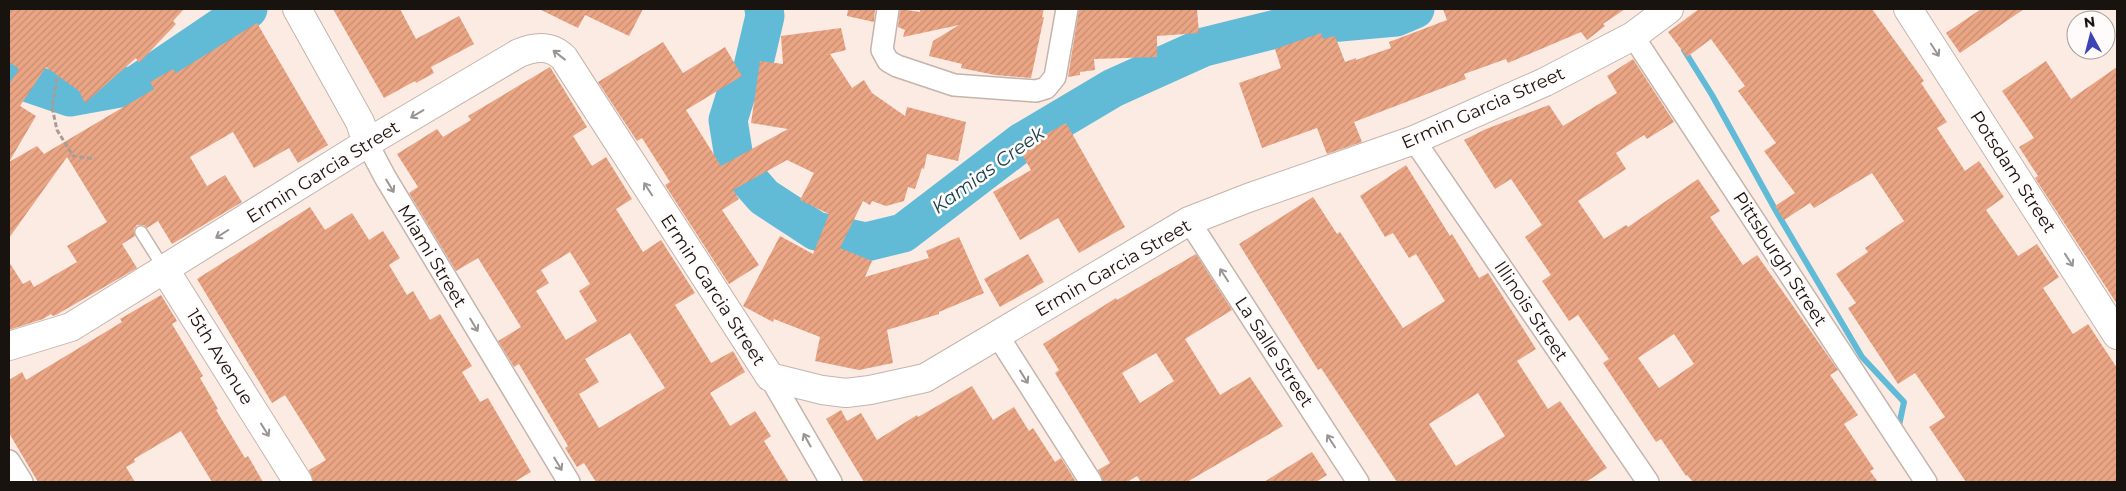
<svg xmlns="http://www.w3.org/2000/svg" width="2126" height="491" viewBox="0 0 2126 491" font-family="Montserrat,sans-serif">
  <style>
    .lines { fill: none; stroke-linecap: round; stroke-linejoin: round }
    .stream { stroke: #62bbd6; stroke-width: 6 }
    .river { stroke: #62bbd6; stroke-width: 39 }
    .building { fill: url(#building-hatch); fill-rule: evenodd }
    .lane-casing { stroke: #c3b4ac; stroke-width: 14 }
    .street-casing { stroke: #c3b4ac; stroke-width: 24 }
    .secondary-casing { stroke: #c3b4ac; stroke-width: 30 }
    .path { stroke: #a99c96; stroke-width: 3; stroke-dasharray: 5 2.5; stroke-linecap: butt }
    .lane { stroke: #fff; stroke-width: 11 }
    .street { stroke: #fff; stroke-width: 21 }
    .secondary { stroke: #fff; stroke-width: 28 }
    .oneway { stroke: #989593 }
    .labels { text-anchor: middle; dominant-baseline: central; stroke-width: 5; stroke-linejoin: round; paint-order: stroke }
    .street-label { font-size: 18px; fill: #191310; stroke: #fffbfa }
    .water-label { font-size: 19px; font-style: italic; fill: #143e49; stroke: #fffbfa }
  </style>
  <defs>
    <pattern id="building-hatch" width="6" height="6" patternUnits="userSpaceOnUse" patternTransform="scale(1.25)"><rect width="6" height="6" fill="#eaa584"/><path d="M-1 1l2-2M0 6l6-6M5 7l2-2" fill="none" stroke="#c88d71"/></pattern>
  </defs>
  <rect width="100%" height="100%" fill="#fcebe3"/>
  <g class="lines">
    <path class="stream" d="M1684,50l28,45 64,116 86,146 42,45 -6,28"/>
    <path class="river" d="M764,9l1,7 -13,55 -15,20 -9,29 7,44 29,33 52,34 50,11 37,-9 119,-91 91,-54 91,-41 80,-20 112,-10 19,-8
      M9,73l14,8 47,16 66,-12 112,-76"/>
  </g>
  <path class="building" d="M9,9h175l-11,12 3,3 -37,39 -3,-5 -51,45 -6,-12 -33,-24 -26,39 16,10 -27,46 28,-16 7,8 110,-65 -4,-7 23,-13 3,4 81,-50 71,122 -30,18 -9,-15 -35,20 -21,-36 -43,25 17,29 18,-11 17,27 -70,42 -14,-23 -11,7 -3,-3h-7l-3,4 1,7 -13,8 15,24 -81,47 -3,1 -2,-2 -8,5 -34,11v-68l14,22 7,-4 4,7 43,-25 -10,-16 40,-24 -40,-65 -58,81v-154l10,-15 -10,-7z
    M333,9h67l16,30 43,-23 15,28 -43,23 3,6 -18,10 -1,-2 -31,17z
    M539,9h104l-14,27 -44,-21 -7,13z
    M848,9h27l-1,13 -27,-6z
    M900,9l20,3v-3h124l-2,8h2l-13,61 -36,-3 -34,-7 1,-4 -33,-8 4,-15 26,-16 -56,12 2,-7 -7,-3z
    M1079,9h118l2,24 -42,3v21l-63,2 1,11 -15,2v3l-12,2z
    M1443,9h182l-22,15 2,2 -18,14 -6,-8 -73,31 -2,-4 -42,15 2,5 -112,43 8,20 -35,12 -10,-26 -55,20 -23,-65 42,-15 -6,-19 46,-16 2,6 12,-3 10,26 11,-4v2l35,-12 -2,-6 58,-22z
    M1699,9h173l52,72 -3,2 26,39 -10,6 28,43 14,-10 25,36 -18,13 32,46 19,-12 22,33 -16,11 30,46 15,-10 29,44v114h-151l-37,-55 16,-10 -30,-44 -17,11 -50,-76 8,-5 -20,-29 32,-22 -3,-4 39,-27 -32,-48 -58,35 -4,-5 -26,17 -9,-14 20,-13 -31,-42 12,-8 -38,-52 7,-5 -34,-47 -24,18 -19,-25z
    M1981,9h43l-64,44 -14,-20z
    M841,28l5,22 -16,4 22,34 12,-8 8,13 33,23 2,-9 59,15 -8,39 -31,-7 -3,15 -2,-1 -7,21 -7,-2 -4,14 -18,5 -14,-5 -2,4 -7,-4 -23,47 32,13 -7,16 64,-19 -3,-7 33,-14 25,56 -45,19v2l-52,16 6,33 -34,7 -44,-9 5,-24 -46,-18 -1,3 -30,-16 37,-70 33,18 16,-40 -29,-14 14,-27 -27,-13 -54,30 6,9 -17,11 37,55 -30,19 -64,-99 5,-3 -28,-44 -5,3 -39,-59 65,-40 20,31 42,-26 17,29 -56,34 35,56 67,-37 -37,-6 9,-62 23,3 -2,-28z
    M1633,59l41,63 -27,17 -3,-4 -28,18 10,16 -48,32 26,38 22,-14 2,2 70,-48 22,32 -10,6 33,48 14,-10 81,115 -8,5 28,40 -14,9 30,45 -4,2 8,11h-185l-6,-7 -1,1 -25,-37 -5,3 -53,-79 6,-4 -31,-44 -9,6 -27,-40 9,-6 -26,-38 17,-12 -31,-46 -16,10 -31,-49 22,-11 63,-24 14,21 54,-33 -10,-17zM1674,334l20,30 -35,24 -21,-30z
    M2046,61l25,38 46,-32v237l-82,-126 3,-2 -19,-29 15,-9 -32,-47z
    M550,67l37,60 -14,9 19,30 14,-9 26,42 -16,10 27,43 18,-12 34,53 -20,12 36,58 22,-12 12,21 -35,21 20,33 25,-15 16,25 -7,5 25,41h-193l-12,-19 -7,4 -12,-19 3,-2 -49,-82 -5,3 -16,-26 23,-14 -43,-69 -22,13 -47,-78 9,-6 -21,-33 40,-25 6,8 28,-17 -3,-4zM570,252l20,32 -11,7 18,30 -31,19 -30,-49 13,-8 -8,-13zM630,333l35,55 -66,40 -20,-34 20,-12 -14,-23z
    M1066,123l59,104 -46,26 -21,-35 -38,22 -27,-48 38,-22 -12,-21z
    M1406,165l44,71 2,-2 27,44 9,-5 48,76 -19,12 31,48 12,-8 47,67 -21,14h-189l-76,-114 -3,2 -79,-126 74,-47 24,37 3,-2 63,96 42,-27 -29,-47 -7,4 -16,-25 -8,4 -25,-41zM1478,393l27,43 -49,30 -27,-42z
    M310,207l15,23 27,-17 17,27 14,-9 17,27 -11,7 18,30 6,-4 17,29 10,-6 32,52 -10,6 18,30 8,-4 43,74 -17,10h-201l-4,-12 17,-10 -41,-65 -13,8 -75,-124z
    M1028,254l16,28 -44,25 -16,-28z
    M1196,254l36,56 -47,29 35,56 30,-18 33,49 -96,56h-46l-4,-6 -10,6h-24l-5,-12 12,-7 -55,-90 4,-3 -16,-26 73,-46 1,2zM1156,353l18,28 -34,22 -18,-30z
    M161,295l16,26 -5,3 31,52 -3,2 18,31 -2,1 29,48 3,-2 15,26h-51l-31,-51 -47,28 1,3 -9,5 9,15h-97l-29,-49v-53l13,-8 4,8 96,-58 -2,-3z
    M972,386l21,34 21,-13 15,24 4,-3 22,34 6,-4 15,24h-212l-38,-63 15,-9 6,11 14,-8 16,27 40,-25 1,2z
    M1312,452l15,23 -11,7h-52z"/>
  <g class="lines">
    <defs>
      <path id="lane" d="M141,232l24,38"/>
      <path id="street" d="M888,9l-6,41 6,11 9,5 57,19 82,6 10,-3 9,-11 12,-68
        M1633,36l293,446
        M1414,140l234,342
        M367,143l18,34 184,305
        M1189,221l169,261
        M998,336l93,146
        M770,377l61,105
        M9,461l13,21"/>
      <path id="secondary" d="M297,9l63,113 7,21
        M1908,9l209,326
        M165,270l133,212
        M9,346l62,-19 296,-184 152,-90c17,-7 32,-8 45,5l206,319 52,13 24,3 24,-3 55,-12 264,-157 59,-23 166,-58 131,-58 88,-46 36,-27"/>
    </defs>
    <use href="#lane" class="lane-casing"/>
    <use href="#street" class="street-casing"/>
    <use href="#secondary" class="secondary-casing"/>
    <path class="path" d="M57,78l-5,29 5,23 16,26 22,3"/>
    <use href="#lane" class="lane"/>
    <use href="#street" class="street"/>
    <use href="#secondary" class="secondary"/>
  </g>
  <defs><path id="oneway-shaft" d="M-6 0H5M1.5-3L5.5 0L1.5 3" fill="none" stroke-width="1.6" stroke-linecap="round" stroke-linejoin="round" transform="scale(1.25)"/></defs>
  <g class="oneway">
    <use href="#oneway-shaft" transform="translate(1935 50) rotate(57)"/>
    <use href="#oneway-shaft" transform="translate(559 55) rotate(-142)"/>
    <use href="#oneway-shaft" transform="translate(417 114) rotate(149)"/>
    <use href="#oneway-shaft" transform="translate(390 186) rotate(59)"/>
    <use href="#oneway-shaft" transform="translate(648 189) rotate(-123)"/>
    <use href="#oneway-shaft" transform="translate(222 234) rotate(148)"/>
    <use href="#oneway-shaft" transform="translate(2069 260) rotate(57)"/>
    <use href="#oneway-shaft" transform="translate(1224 275) rotate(-123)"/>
    <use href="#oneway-shaft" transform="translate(474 325) rotate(59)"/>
    <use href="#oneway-shaft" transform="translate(1024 377) rotate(58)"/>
    <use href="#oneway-shaft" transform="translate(265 430) rotate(58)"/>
    <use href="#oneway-shaft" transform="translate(807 440) rotate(-119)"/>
    <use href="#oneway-shaft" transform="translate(1331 441) rotate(-123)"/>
    <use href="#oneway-shaft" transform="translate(558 464) rotate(59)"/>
  </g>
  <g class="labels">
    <g class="street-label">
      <text transform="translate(1483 108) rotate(-24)">Ermin Garcia Street</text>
      <text transform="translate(323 172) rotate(-32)">Ermin Garcia Street</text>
      <text transform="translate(2013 172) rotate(57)">Potsdam Street</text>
      <text transform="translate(432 256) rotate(59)">Miami Street</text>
      <text transform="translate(1780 259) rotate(57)">Pittsburgh Street</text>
      <text transform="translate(1113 268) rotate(-30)">Ermin Garcia Street</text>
      <text transform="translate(713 290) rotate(57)">Ermin Garcia Street</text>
      <text transform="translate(1531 311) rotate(56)">Illinois Street</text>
      <text transform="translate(1274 352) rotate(57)">La Salle Street</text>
      <text transform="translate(220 357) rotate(58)">15th Avenue</text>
    </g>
    <g class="water-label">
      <text transform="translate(988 170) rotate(-36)">Kamias Creek</text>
    </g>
  </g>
  <rect width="2126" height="491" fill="none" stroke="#191310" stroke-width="20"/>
  <g transform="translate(2091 35) rotate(353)"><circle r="24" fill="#fffbfa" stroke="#a39e9c"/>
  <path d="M0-4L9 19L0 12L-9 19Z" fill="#3c43b7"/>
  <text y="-8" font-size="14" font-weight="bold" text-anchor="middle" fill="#191310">N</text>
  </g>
</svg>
